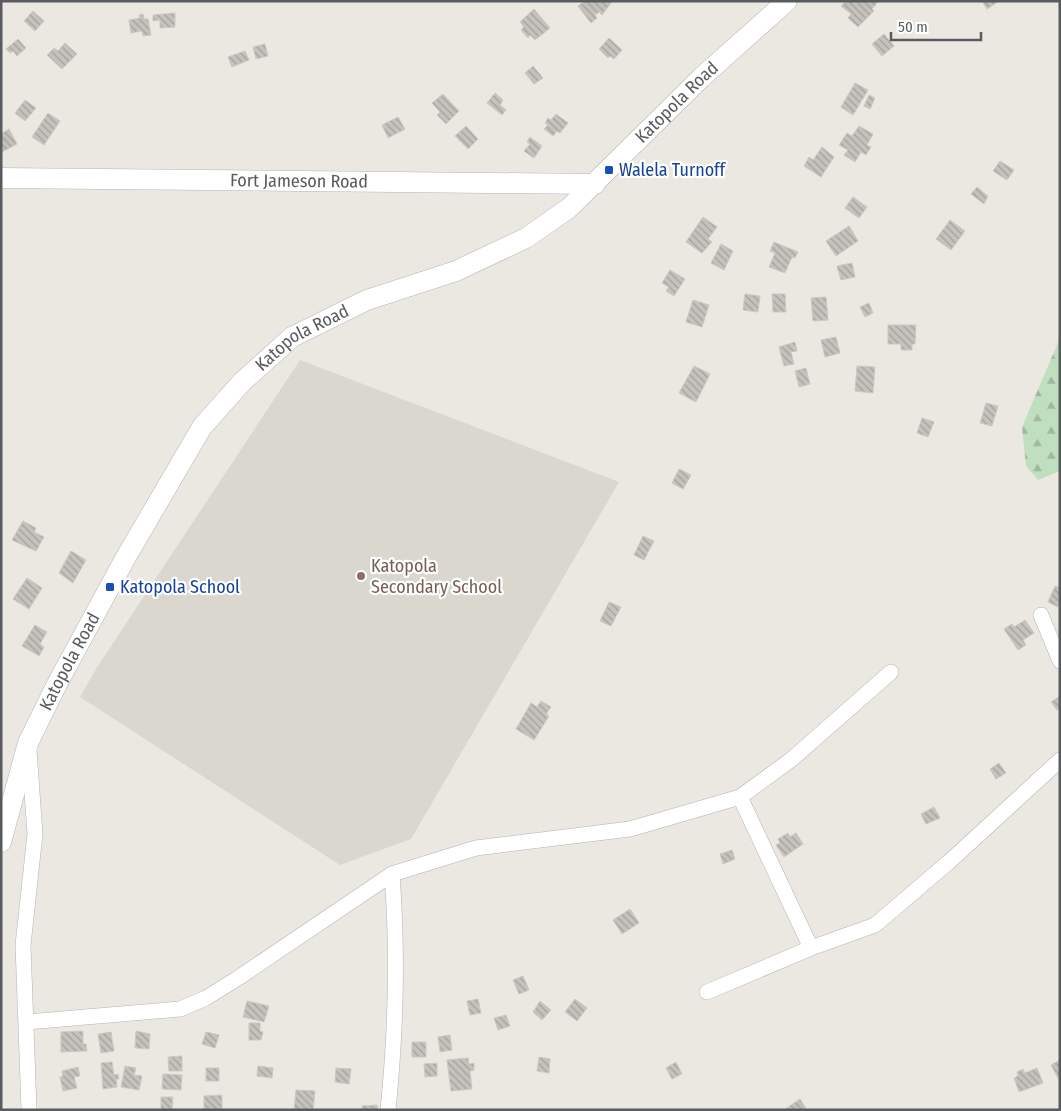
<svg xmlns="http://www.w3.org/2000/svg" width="1061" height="1111" viewBox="0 0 1061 1111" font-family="'Fira Sans Condensed',sans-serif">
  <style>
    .education { fill: #dad7cf }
    .forest { fill: url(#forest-firs) }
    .building { fill: url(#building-back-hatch); stroke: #cec9c0 }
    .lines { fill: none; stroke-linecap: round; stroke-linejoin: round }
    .street-casing { stroke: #b1b3b7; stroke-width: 16 }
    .secondary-casing { stroke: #b2b5b9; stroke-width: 21 }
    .street { stroke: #fff; stroke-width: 15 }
    .secondary { stroke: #fff; stroke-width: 20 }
    .transit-dot { fill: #1a4fb4; stroke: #fff; stroke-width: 2 }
    .education-dot { fill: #8d6e63; stroke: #fff; stroke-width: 2 }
    .labels { text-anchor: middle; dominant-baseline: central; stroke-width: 4.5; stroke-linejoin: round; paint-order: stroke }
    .street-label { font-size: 18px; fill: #595c5f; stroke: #fff }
    .transit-label { font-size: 18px; fill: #164399; stroke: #fff; text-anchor: start }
    .education-label { font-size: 18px; fill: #785e54; stroke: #fff; text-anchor: start }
  </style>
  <defs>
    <pattern id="forest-firs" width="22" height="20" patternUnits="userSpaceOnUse" patternTransform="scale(1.25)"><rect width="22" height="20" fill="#c0dfbf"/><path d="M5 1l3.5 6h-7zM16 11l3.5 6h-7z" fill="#9fb89e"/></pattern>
    <pattern id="building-back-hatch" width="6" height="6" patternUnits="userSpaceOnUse" patternTransform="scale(1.25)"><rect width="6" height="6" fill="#c5c2bd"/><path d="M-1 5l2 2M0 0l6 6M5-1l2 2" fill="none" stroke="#a3a19d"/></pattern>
  </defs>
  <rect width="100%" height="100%" fill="#eae8e0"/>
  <path class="education" d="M300,360l319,122 -208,357 -71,26 -260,-168 16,-28z"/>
  <path class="forest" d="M1060,338v133l-22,9 -12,-14 -4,-39z"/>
  <path class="building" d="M585,1h25l1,2 -9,12 -3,-3 -4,3 2,3 -6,5 -13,-17z
    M846,1h29l2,2 -5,6 2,2 -16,16 -10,-9 3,-4 -10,-8z
    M982,1h17l-12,8z
    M534,9l16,19 -15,12 -5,-5 -2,3 -7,-8 3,-3 -4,-5z
    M33,11l11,10 -9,10 -11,-10z
    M175,13v14l-15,1v-8l-7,1v-6z
    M143,14l1,5h4l3,16 -8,1 -1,-5 -11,2 -2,-13 11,-2 -1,-3z
    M884,34l10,12 -12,10 -10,-12z
    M609,38l13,12 -8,9 -4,-3 -2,2 -9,-9z
    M18,39l8,9 -9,8 -4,-5 -3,2 -4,-4z
    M65,43l12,11 -15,15 -15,-14 7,-7 4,3z
    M265,44l3,12 -12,3 -3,-12z
    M245,51l4,9 -17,7 -4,-10z
    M533,66l10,12 -9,6 -9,-11z
    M855,83l13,7 -15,25 -12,-8z
    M495,93l8,7 -3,5 6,5 -4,5 -15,-12z
    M443,94l16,17 -13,13 -9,-9 3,-3 -8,-9z
    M869,95l6,3 -5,11 -6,-3z
    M25,100l11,8 -11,13 -10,-8z
    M48,113l12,8 -16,24 -12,-8z
    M556,114l12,9 -8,10 -3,-2 -4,5 -9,-7 4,-4 -3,-2 3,-5 3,2z
    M398,117l7,12 -17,9 -6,-13z
    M466,126l12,13 -10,10 -13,-13z
    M859,126l14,8 -6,11 4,2 -5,8 -5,-3 -6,10 -11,-7 4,-5 -9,-5 8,-12 5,3z
    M9,129l8,15 -15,8 -1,-18z
    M530,137l12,9 -8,12 -10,-7 6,-7 -3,-2z
    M822,147l12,10 -13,20 -17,-11 5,-9 4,3z
    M1000,161l14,9 -7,10 -14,-9z
    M977,187l11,9 -4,8 -13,-10z
    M853,197l14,10 -8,11 -14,-10z
    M703,217l14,10 -9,12 4,3 -10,11 -16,-11z
    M950,220l15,11 -14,19 -15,-11z
    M849,226l9,15 -22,15 -10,-15z
    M774,242l24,10 -3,6 -3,-1 -7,16 -16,-6 6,-14 -5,-2z
    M721,244l12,7 -9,19 -13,-7z
    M852,263l3,14 -14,3 -4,-14z
    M670,270l15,9 -11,17 -8,-5 3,-4 -7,-4z
    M745,294l15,2 -2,16 -15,-2z
    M772,294h13l1,18h-13z
    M826,297l2,23 -15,1 -2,-23z
    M693,300l16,5 -7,22 -16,-5z
    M869,303l4,10 -8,4 -5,-10z
    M888,325h28l-1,19h-3v6h-11v-6h-13z
    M836,337l4,16 -15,4 -4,-17z
    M795,342l2,9 -6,1 3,12 -10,2 -5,-19z
    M694,366l16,8 -14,28 -17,-9z
    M857,366l18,1 -2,26 -18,-2z
    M806,368l4,16 -11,3 -4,-16z
    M986,403l12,3 -6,20 -12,-3z
    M922,418l12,4 -6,15 -11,-4z
    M679,469l12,6 -8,14 -11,-6z
    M23,521l13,7 -2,4 10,5 -8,14 -24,-11z
    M643,536l11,5 -10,19 -10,-5z
    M71,551l15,9 -13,23 -14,-10z
    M27,578l15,10 -13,21 -16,-10z
    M1055,586l5,2 -2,19 -10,-5z
    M609,602l12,5 -10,19 -11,-5z
    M1025,620l9,13 -11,7 3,5 -8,5 -14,-21 8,-5 2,3z
    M35,625l12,7 -7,12 4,3 -5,9 -17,-10z
    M1059,697l1,11 -3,2 -6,-8z
    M541,701l10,6 -5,7 3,2 -15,24 -18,-11 15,-26 6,4z
    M999,763l7,10 -10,6 -6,-10z
    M934,807l6,11 -14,6 -5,-10z
    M788,833l2,4 6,-4 7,11 -19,13 -8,-12 4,-2 -2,-4z
    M732,850l3,9 -12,5 -3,-10z
    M630,909l9,14 -17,11 -9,-14z
    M523,976l6,14 -10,4 -6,-14z
    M478,999l3,14 -11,2 -3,-14z
    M575,999l12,9 -10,13 -12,-9z
    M247,1001l22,5 -5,16 -21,-5z
    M540,1001l11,9 -9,10 -9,-8z
    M506,1015l4,11 -12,4 -4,-12z
    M249,1023h11v8l3,1 -2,8h-12z
    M83,1031v13h3l1,7 -26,1v-20z
    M136,1031l14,3 -1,15 -14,-1z
    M111,1032l3,19 -13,2 -3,-19z
    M206,1032l13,3 -4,13 -13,-4z
    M450,1035l2,15 -12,2 -2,-15z
    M412,1042h14v15h-14z
    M182,1056v15h-13l-1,-14z
    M539,1057l11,2 -1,14 -12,-2z
    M468,1058l1,6 5,-1v7l-4,1 2,18 -21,2 -4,-31z
    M1060,1060v17l-2,1 -7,-13z
    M112,1062l2,13 4,-1 1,5h-3l1,8 -14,2 -2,-26z
    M676,1062l6,12 -10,5 -6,-11z
    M437,1063v13l-12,1 -1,-13z
    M125,1066l11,2 -2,7 8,1 -3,14 -18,-3z
    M258,1066l15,2 -1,10 -15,-2z
    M78,1067l2,9 -6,1 3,11 -14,3 -3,-14 3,-1 -1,-5z
    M206,1068h13v13h-13z
    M336,1068l15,1 -2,15 -14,-2z
    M1037,1068l6,15 -24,9 -5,-14 4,-2 -1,-4 6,-3 2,4z
    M163,1074l19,1 -1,15 -19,-1z
    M296,1090l19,1 -2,19h-19z
    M222,1095v15h-18v-14z
    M161,1097h12l-1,12 7,1h-18z
    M800,1099l7,11h-23z
    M377,1105l1,5h-16v-4z"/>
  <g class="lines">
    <defs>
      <path id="street" d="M1041,615l19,46
        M29,750l6,84 -12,111 6,165
        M740,797l71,151
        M707,992l104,-44 64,-23 75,-64 110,-101
        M27,1022l153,-13 26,-11 32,-20 154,-104 84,-26 154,-19 110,-32 52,-38 99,-87
        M388,1110c8,-79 10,-157 4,-236"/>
      <g id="secondary">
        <path id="s1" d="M1,178l594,6"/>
        <path id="s2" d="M1,842l27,-99 29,-59 69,-127 76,-130 40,-45 50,-45 75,-37 89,-29 70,-33 43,-30 133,-131 85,-76"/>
      </g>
    </defs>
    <use href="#street" class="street-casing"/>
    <use href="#secondary" class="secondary-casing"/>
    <use href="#street" class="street"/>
    <use href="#secondary" class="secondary"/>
  </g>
  <g class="transit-dot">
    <rect x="604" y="165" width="10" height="10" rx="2.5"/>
    <rect x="105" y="582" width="10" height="10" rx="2.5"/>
  </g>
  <circle class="education-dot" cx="361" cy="576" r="5"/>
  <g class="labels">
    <g class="street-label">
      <text stroke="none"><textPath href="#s2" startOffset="1049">Katopola Road</textPath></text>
      <text stroke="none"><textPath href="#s1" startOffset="298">Fort Jameson Road</textPath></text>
      <text stroke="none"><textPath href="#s2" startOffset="599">Katopola Road</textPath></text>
      <text stroke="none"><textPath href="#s2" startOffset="194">Katopola Road</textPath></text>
    </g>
    <g class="transit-label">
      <text x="619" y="170">Walela Turnoff</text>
      <text x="120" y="587">Katopola School</text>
    </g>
    <g class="education-label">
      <text x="371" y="566">Katopola<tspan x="371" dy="21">Secondary School</tspan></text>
    </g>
  </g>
  <rect width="1061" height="1111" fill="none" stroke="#595c5f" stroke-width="5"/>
  <path d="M891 32v8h90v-8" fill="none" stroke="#595c5f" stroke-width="2.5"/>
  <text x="898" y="32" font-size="15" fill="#595c5f" stroke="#ffffff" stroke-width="4" paint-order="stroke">50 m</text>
</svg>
